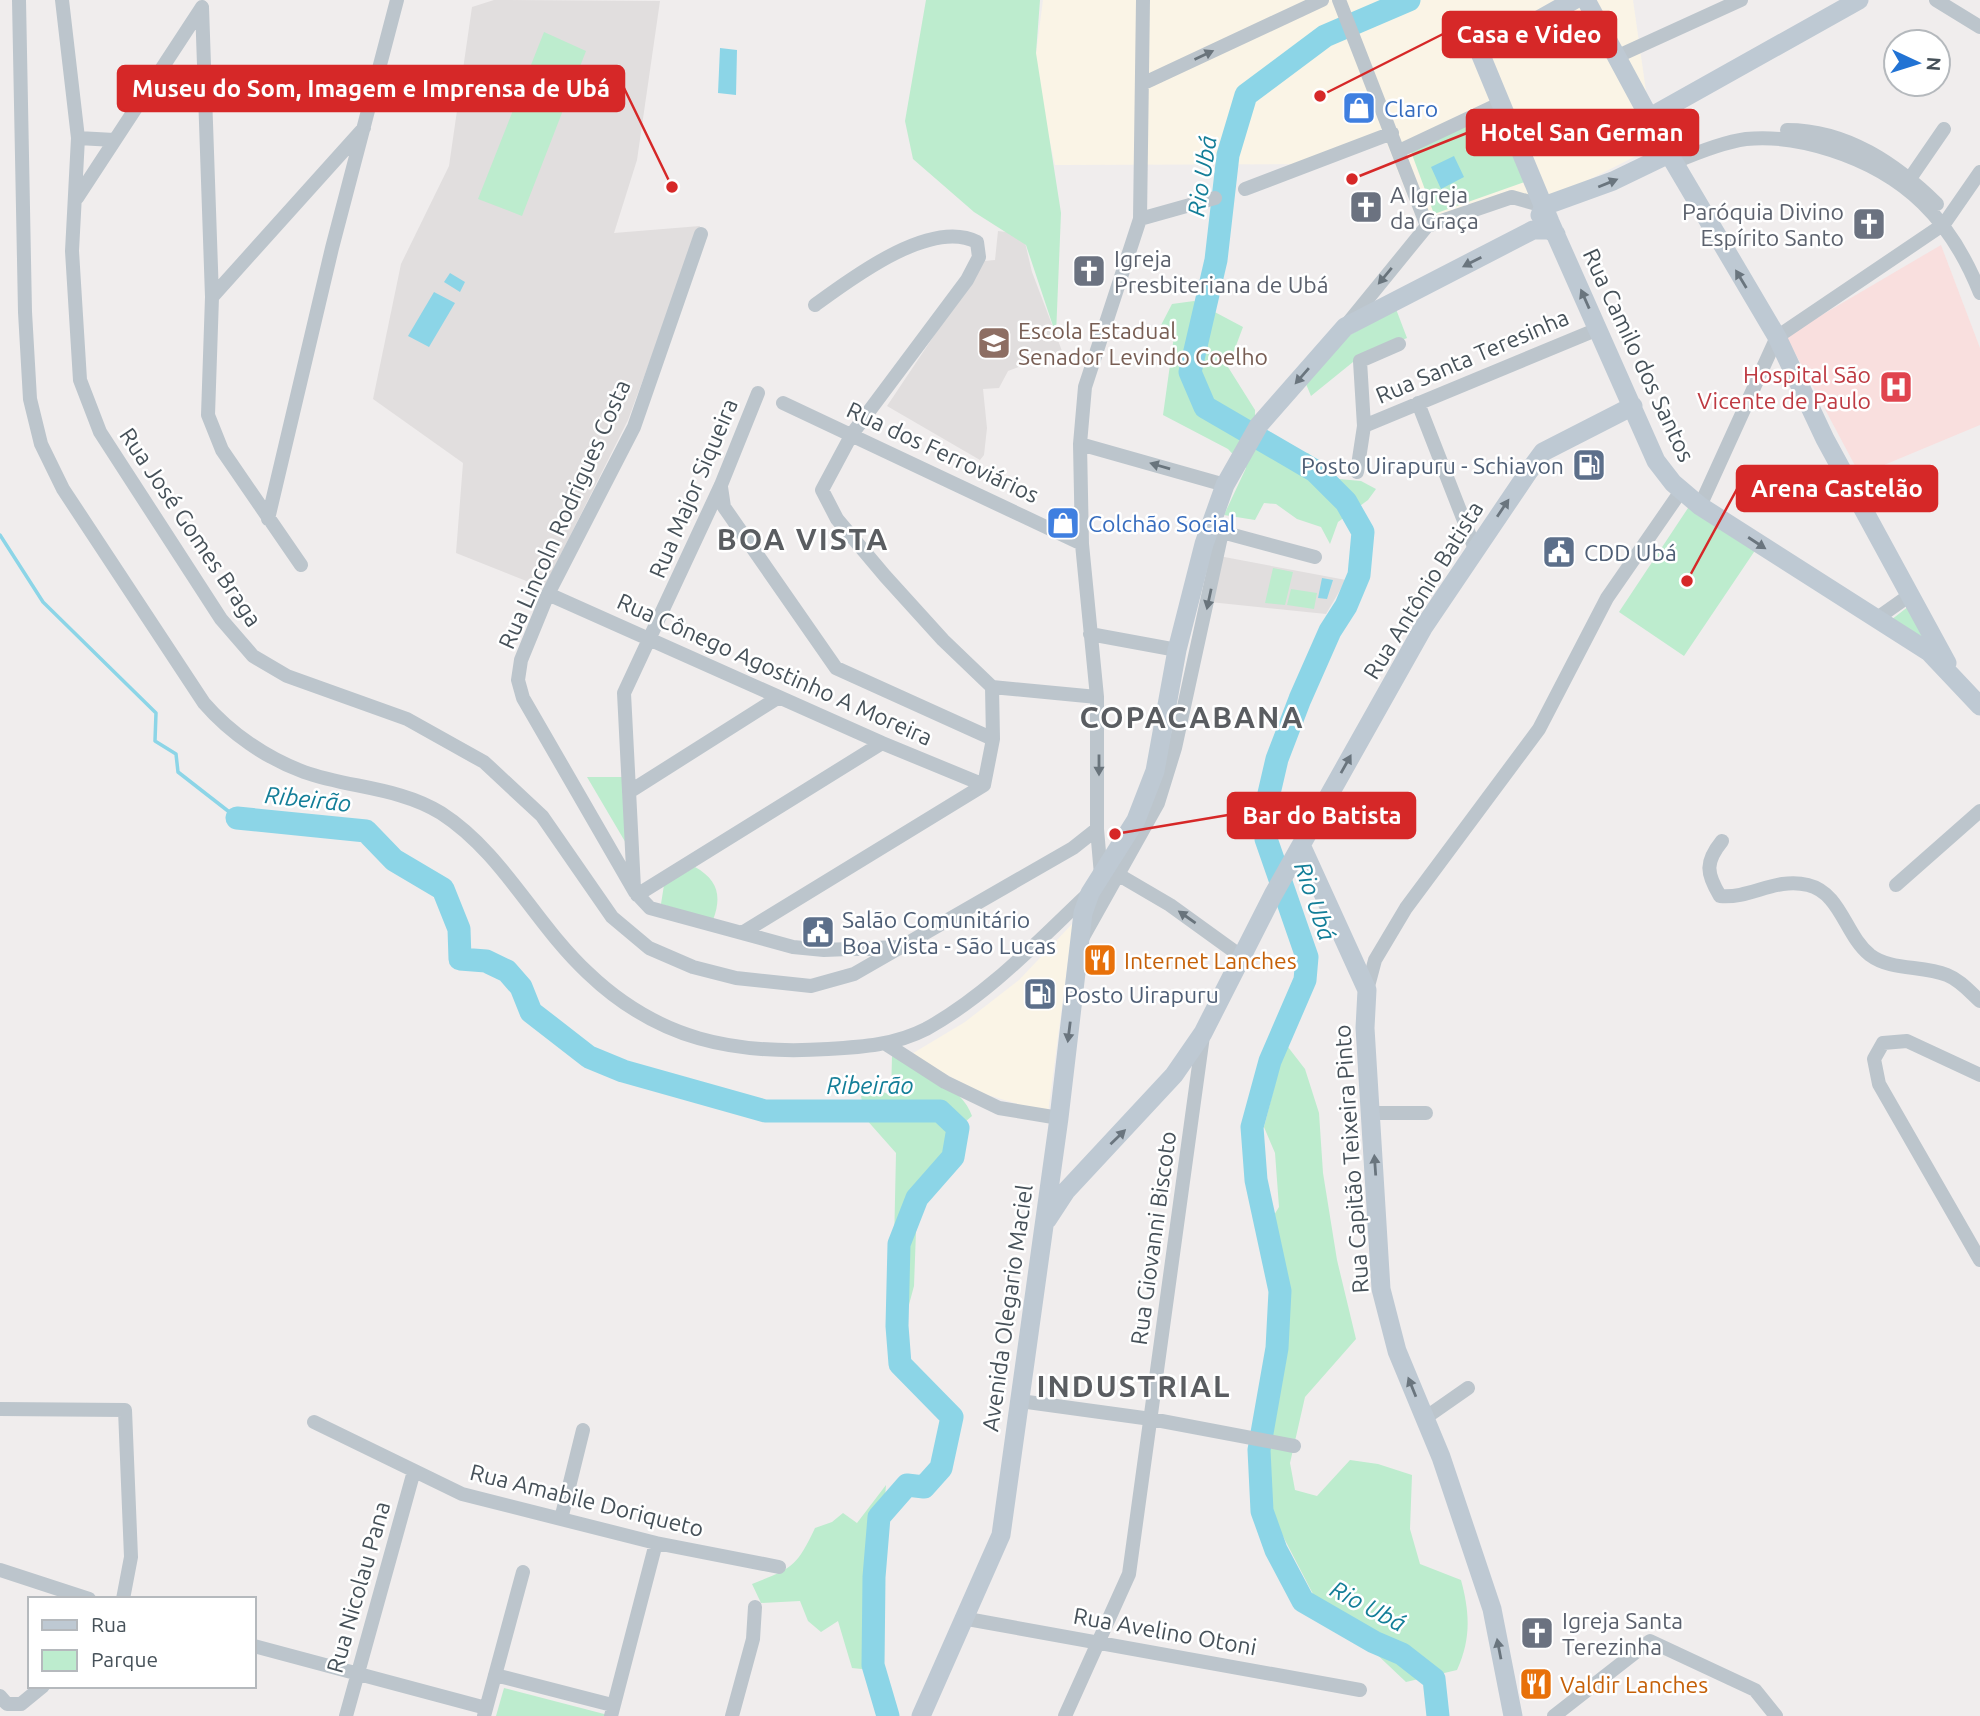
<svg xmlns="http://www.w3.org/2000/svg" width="1980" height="1716" viewBox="0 0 1980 1716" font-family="Ubuntu,sans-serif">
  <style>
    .commercial { fill: #faf4e6 }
    .education { fill: #e1dede }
    .medical { fill: #f9dfde }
    .green { fill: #bdecce }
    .water { fill: #8cd5e7 }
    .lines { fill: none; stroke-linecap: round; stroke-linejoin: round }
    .stream { stroke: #8cd5e7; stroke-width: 3.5 }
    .river { stroke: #8cd5e7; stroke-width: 23 }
    .street { stroke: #bcc5cc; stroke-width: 14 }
    .secondary { stroke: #bec9d3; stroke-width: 19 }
    .oneway { fill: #69747c }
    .oneway2 { fill: #6a757e }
    .labels { text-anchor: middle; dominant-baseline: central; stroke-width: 5; stroke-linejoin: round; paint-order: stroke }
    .shop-label { font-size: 23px; fill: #366cbe; stroke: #fff; text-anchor: start }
    .worship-label { font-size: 23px; fill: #5b616d; stroke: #fff; text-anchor: start }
    .education-label { font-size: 23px; fill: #785e54; stroke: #fff; text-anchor: start }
    .street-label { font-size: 23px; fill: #465159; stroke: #fff }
    .health-label { font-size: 23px; fill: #be3a42; stroke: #fff; text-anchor: end }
    .service-label { font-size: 23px; fill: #4e5e75; stroke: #fff; text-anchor: start }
    .food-label { font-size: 23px; fill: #c56008; stroke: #fff; text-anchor: start }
    .water-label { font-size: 24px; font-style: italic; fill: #137e98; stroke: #fff }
    .district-label { font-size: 30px; font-weight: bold; letter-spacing: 2px; fill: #5a5d61; stroke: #fff }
    .leader { fill: none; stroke: #d62828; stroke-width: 2.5 }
    .callout-dot { fill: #d62828; stroke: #fff; stroke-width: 2.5 }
    .callout { fill: #d62828; stroke: #d62828; stroke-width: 2.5 }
    .callout-label { font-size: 24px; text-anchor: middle; font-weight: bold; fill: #fff }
  </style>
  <rect width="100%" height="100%" fill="#f0eded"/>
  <path class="commercial" d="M1043,0h590l21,147 -107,54 -29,-8 -100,29 -35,-88 -73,30 -255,1 -21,-96z
    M1073,923l-25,190 -67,-20 -71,-38 55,-33 54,-42z"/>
  <path class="education" d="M494,0l166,1 -23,159 -23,73 86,-7 -72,194 -84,168 -88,-35 7,-90 -90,-64 28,-135 48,-98 23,-159z
    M998,231l25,3 9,38 30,79 -54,20 -9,17 -16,1 4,39 -3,27 -4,5 -93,-54 97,-145 11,-1z
    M1219,556l127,24 -20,34 -116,-12z"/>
  <path class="medical" d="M1941,245l39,103v77l-120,50 -74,-139z"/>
  <path class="green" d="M926,0h114l-4,53 25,160 -5,122 -30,-90 -52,-33 -61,-53 -8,-38z
    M544,32l42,19 -64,165 -44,-17z
    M1498,109l32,71 -96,34 -24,-65z
    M1194,301l49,26 -15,40 27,43v27l27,14 26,2 31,26 22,2 15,8 -8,11 -30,22 -8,22 -9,-17 -24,-8 -21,-15 -12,-1 -9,17 -31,-5 22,-47 -18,-19 -65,-34 11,-79 -15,-7 13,-25z
    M1396,309l11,29 -49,20 -47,38 -5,-12 42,-48z
    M1690,505l66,44 -72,107 -65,-44z
    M1273,568l20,4 -8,33 -20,-2z
    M1291,589l26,4 -3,16 -27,-4z
    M1909,606l26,44 -44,-30z
    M587,777h38l5,73z
    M695,867c23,13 27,29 18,53l-52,-16 3,-19z
    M1281,1038l24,31 14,44 4,60 14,87 19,79 -51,58 -15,66 5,27 22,6 33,-36 28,4 34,11 -2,54 10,35 41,16c9,33 10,59 -4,90l-51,12 -93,-88 -41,-79 -4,-60 21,-165 -21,-65 11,-18 -4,-54 -11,-26 10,-39z
    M892,1056c26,11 71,31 80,60l-14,12 4,23 -17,31 -18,15 -11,34 -2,55 -10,37 -7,3 -11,-5 8,-76 2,-92 -31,-35 -4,-22 14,-7 16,6z
    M886,1485l-15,185 -19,-2 -14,-47 -17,11 -13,-11 -8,-20 -39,2 -9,-19c40,-16 44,-16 63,-56l17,-6 11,-9 14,10z
    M504,1688l104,27v1h-112z"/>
  <path class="water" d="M720,48l17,2 -1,45 -18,-2z
    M1454,156l10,21 -23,12 -10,-22z
    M450,273l15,9 -5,10 -16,-10z
    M434,292l21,11 -26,44 -21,-11z
    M1322,578l11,2 -6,19 -9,-1z"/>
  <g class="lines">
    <path class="stream" d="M0,535l43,67 113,111 -1,28 21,13 2,18 59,46"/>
    <path class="river" d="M1409,0l-84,36 -79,59 -18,60 -12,105 -26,112 15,35 110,64 31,31 17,30 -4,43 -13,31 -16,25 -30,68 -23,60 -10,43 -1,37 41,118 -2,23 -35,81 -18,66 4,53 24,111 -3,57 -18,102 3,61 14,39 27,51 71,41 28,12 32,25 4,37
      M237,818l129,13 28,29 49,29 16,40 1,30 26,2 21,10 14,16 10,25 58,45 34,14 142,40h175l18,17 -5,29 -36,41 -18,46 -2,82 3,38 52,53 -11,51 -17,19 -17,-2 -28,32 -5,60 -1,88 15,51"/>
    <path class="street" d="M19,0l6,312 5,87 11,45 22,45 141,214c26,30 62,55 100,69 45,16 95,15 137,41 62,40 94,111 147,160 70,67 146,82 240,76 34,-2 67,-4 98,-20 62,-34 112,-88 163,-136
      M62,0l16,138 -6,113 8,129 20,52 121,187 32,37 34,20 120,43 77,43 58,54 70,101 37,31 44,19 43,11 75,8 43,-12 219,-126 24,-19
      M1339,0l88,226
      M1936,0l44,27
      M202,7l10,290 -4,118 14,35 79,115
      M1618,56l123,-56
      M1142,84l180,-84
      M1787,130c60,0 109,34 150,74
      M78,138l36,2
      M1399,151l102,-48
      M1675,162c21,-9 49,-20 71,-23 29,-3 57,2 85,11 75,24 120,70 149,143
      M1911,177l33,-48
      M1245,189l147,-56
      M77,198l125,-191
      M1140,219l75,-21
      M1427,226l85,-29 32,9
      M701,234l-67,193 -86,167 -27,66 -3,20 5,18 112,194 15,16 143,39 31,3 74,-3
      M212,297l152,-169
      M815,305c37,-27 116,-87 162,-63l2,15 -12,23 -115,154 -30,56 15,29 48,57 58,64 49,47 105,10
      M1348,323l79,-97
      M783,403l299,141
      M1418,403l57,146
      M1364,426l234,-97
      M1080,444l145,41
      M1357,472l7,-46 -4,-65 39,-17
      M721,487l3,20 112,161 157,71
      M1700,506l77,-169 167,-113 36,-52
      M268,519l64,-271 65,-248
      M1216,527l6,5 93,25
      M548,594l334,149 102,42
      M1876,619l34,-24
      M1090,634l87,16
      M629,792l150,-95
      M1722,841c-17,21 -16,32 -2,55 31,3 55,-19 88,-11 33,8 37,50 62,70 21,16 52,10 77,20 13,5 23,17 33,26
      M1112,871l58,34 72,52
      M1101,875l-4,-46v-132l-15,-153 -2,-100 5,-57 55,-168 3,-219
      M1896,885l84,-74
      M634,888l-10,-195 97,-208 37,-92
      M637,895l245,-152
      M742,933l242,-148 9,-46 -1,-52
      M1083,937l75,-134 17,-55 47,-216
      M1367,990l8,-30 31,-52 133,-179 68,-131 74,-107
      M886,1044l59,38 54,26 60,10
      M1980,1075l-73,-34 -24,2 -9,16 5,25 101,176
      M1372,1113h54
      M1020,1401l131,18 143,27
      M0,1409l125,1 6,147 -8,42
      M1425,1418l43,-30
      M314,1422l148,72 194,49 123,24
      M561,1519l22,-89
      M0,1570l89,29
      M962,1618l398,72
      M254,1646l232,62
      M495,1675l117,30
      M0,1696l7,8h14l22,-18
      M346,1716l68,-245
      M484,1716l39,-144
      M611,1716l45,-173
      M732,1716l21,-77 2,-32
      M1065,1716l64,-142 74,-538
      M1554,1716l96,-75 105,49 21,26"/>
    <path class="secondary" d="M1574,0l-94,53 70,169 106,239 17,22 27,23 229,146 51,54
      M1586,0l83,154 108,183 48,102 122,224
      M1650,117l209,-117
      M1540,215l4,-9 69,-25 56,-27
      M1301,845l66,145 -2,38 16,261 16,62 44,106 51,152 21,107
      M1047,1220l19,-29 108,-116 29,-42 70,-138 150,-267 106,-157 14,-19 90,-46
      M921,1716l80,-181 58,-417 24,-205 7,-20 46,-73 19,-49 22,-121 27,-106 21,-59 34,-60 86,-98 188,-97h16l7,4"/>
  </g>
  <defs><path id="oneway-solid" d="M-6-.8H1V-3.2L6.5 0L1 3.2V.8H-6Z" transform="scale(1.75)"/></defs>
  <g class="oneway">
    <use href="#oneway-solid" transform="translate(1204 55) rotate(-25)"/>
    <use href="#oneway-solid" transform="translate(1385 276) rotate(130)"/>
    <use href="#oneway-solid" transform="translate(1160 466) rotate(-164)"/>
    <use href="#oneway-solid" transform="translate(1209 599) rotate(102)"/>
    <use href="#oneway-solid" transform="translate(1099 765) rotate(90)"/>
    <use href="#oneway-solid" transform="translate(1187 917) rotate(-145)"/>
  </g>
  <g class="oneway2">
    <use href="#oneway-solid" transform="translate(1608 183) rotate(-22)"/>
    <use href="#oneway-solid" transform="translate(1472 262) rotate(153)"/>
    <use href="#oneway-solid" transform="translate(1741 279) rotate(-121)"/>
    <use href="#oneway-solid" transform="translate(1585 299) rotate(-114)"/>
    <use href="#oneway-solid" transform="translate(1302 376) rotate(131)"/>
    <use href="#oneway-solid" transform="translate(1503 508) rotate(-56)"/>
    <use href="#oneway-solid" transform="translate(1757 543) rotate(33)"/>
    <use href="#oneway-solid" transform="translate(1346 764) rotate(-61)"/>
    <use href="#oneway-solid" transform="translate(1069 1032) rotate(97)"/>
    <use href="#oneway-solid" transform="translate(1118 1137) rotate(-44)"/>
    <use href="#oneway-solid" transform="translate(1375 1165) rotate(-94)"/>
    <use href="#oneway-solid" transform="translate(1412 1387) rotate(-112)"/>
    <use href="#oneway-solid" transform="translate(1499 1649) rotate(-101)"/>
  </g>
  <defs>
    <symbol id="shop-square" viewBox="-11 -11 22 22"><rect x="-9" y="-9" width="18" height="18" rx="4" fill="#3f7fe0" stroke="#fff"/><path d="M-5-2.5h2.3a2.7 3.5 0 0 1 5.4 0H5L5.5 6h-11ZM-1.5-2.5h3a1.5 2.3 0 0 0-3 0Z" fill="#fff"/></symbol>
    <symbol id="church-square" viewBox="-11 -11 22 22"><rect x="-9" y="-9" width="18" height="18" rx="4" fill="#6b7280" stroke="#fff"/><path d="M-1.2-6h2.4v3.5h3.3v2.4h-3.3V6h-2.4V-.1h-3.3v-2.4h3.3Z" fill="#fff"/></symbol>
    <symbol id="school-square" viewBox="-11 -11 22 22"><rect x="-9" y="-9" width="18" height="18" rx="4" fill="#8d6e63" stroke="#fff"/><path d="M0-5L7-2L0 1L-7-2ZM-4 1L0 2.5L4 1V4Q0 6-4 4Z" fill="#fff"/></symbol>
    <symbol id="hospital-square" viewBox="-11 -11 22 22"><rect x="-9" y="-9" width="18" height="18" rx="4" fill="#e0444e" stroke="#fff"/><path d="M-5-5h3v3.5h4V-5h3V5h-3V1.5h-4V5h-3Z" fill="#fff"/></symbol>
    <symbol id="fuel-square" viewBox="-11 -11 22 22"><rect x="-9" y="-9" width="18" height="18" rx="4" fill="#5c6f8a" stroke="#fff"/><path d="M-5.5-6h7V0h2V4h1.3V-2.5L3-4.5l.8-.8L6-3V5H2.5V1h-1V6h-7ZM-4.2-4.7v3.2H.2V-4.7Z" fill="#fff"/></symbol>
    <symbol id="civic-square" viewBox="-11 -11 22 22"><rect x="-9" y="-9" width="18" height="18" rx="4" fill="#5c6f8a" stroke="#fff"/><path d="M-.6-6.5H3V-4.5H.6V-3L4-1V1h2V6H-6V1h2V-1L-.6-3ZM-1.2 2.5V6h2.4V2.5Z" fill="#fff"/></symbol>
    <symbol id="restaurant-square" viewBox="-11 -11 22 22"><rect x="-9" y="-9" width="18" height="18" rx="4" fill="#e8710a" stroke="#fff"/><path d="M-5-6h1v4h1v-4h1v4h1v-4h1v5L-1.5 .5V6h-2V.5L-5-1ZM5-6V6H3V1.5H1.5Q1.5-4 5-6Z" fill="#fff"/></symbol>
  </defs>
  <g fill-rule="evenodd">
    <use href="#shop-square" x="1340" y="89" width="38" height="38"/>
    <use href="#church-square" x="1347" y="188" width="38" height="38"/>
    <use href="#church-square" x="1850" y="205" width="38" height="38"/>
    <use href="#church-square" x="1070" y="252" width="38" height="38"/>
    <use href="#school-square" x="975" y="324" width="38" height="38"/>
    <use href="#hospital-square" x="1877" y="368" width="38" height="38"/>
    <use href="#fuel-square" x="1570" y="446" width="38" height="38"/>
    <use href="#shop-square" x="1044" y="504" width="38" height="38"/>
    <use href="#civic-square" x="1540" y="533" width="38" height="38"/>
    <use href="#civic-square" x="799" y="913" width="38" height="38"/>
    <use href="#restaurant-square" x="1081" y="941" width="38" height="38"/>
    <use href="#fuel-square" x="1021" y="975" width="38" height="38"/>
    <use href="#church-square" x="1518" y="1614" width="38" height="38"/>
    <use href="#restaurant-square" x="1517" y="1665" width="38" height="38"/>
  </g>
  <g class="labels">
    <g class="shop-label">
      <text x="1384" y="108">Claro</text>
      <text x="1088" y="523">Colchão Social</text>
    </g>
    <g class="worship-label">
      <text x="1390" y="194">A Igreja<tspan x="1390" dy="26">da Graça</tspan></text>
      <text x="1844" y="211" text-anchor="end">Paróquia Divino<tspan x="1844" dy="26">Espírito Santo</tspan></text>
      <text x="1114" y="258">Igreja<tspan x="1114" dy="26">Presbiteriana de Ubá</tspan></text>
      <text x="1562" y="1620">Igreja Santa<tspan x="1562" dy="26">Terezinha</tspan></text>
    </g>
    <g class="education-label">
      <text x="1018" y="330">Escola Estadual<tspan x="1018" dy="26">Senador Levindo Coelho</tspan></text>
    </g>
    <g class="street-label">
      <text transform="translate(1639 355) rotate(65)">Rua Camilo dos Santos</text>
      <text transform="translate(1472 356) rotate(-23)">Rua Santa Teresinha</text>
      <text transform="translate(943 452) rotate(25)">Rua dos Ferroviários</text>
      <text transform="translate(693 488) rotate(-67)">Rua Major Siqueira</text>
      <text transform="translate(564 514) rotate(-66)">Rua Lincoln Rodrigues Costa</text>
      <text transform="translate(191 527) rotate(56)">Rua José Gomes Braga</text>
      <text transform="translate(1423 590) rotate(-58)">Rua Antônio Batista</text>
      <text transform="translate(775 669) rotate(24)">Rua Cônego Agostinho A Moreira</text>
      <text transform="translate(1351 1159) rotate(-94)">Rua Capitão Teixeira Pinto</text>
      <text transform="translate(1153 1238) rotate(-82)">Rua Giovanni Biscoto</text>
      <text transform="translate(1007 1308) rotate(-82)">Avenida Olegario Maciel</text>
      <text transform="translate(587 1500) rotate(14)">Rua Amabile Doriqueto</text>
      <text transform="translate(358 1587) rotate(-74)">Rua Nicolau Pana</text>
      <text transform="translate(1165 1631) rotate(10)">Rua Avelino Otoni</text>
    </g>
    <g class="health-label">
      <text x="1871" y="374">Hospital São<tspan x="1871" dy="26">Vicente de Paulo</tspan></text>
    </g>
    <g class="service-label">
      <text x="1564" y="465" text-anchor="end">Posto Uirapuru - Schiavon</text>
      <text x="1584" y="552">CDD Ubá</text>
      <text x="842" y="919">Salão Comunitário<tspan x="842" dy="26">Boa Vista - São Lucas</tspan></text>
      <text x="1064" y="994">Posto Uirapuru</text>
    </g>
    <g class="food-label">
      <text x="1124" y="960">Internet Lanches</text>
      <text x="1560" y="1684">Valdir Lanches</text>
    </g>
    <g class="water-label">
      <text transform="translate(1202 176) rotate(-81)">Rio Ubá</text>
      <text transform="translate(308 799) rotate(6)">Ribeirão</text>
      <text transform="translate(1315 901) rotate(71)">Rio Ubá</text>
      <text x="870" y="1085">Ribeirão</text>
      <text transform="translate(1368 1606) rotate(28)">Rio Ubá</text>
    </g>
    <g class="district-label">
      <text x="803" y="539">BOA VISTA</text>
      <text x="1192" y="717">COPACABANA</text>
      <text x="1134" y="1386">INDUSTRIAL</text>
    </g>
  </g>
  <path class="leader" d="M1320 96L1443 34M672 187L624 88M1352 179L1467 133M1687 581L1737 489M1115 834L1228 815"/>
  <g class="callout-dot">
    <circle cx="1320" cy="96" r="7"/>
    <circle cx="672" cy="187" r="7"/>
    <circle cx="1352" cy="179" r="7"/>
    <circle cx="1687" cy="581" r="7"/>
    <circle cx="1115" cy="834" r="7"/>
  </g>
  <g class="callout">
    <rect x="1443" y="12" width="173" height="45" rx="7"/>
    <rect x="118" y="66" width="506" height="45" rx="7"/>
    <rect x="1467" y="110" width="231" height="45" rx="7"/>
    <rect x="1737" y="466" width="200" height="45" rx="7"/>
    <rect x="1228" y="793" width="187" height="45" rx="7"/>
  </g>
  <g class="callout-label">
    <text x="1529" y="43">Casa e Video</text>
    <text x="371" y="97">Museu do Som, Imagem e Imprensa de Ubá</text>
    <text x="1582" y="141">Hotel San German</text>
    <text x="1837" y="497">Arena Castelão</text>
    <text x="1322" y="824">Bar do Batista</text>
  </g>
  <rect x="28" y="1597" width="228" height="91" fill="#ffffff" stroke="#b5b9bd" stroke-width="2"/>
  <rect x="42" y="1620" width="35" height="10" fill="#bec9d3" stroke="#b5b9bd" stroke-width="2"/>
  <text x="91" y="1632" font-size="21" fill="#465159">Rua</text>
  <rect x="42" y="1650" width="35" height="21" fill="#bdecce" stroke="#b5b9bd" stroke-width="2"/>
  <text x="91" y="1667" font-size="21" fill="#465159">Parque</text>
  <g transform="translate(1917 63) rotate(94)"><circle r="33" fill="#ffffff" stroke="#b5b9bd" stroke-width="2"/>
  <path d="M0-5L12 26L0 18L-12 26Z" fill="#2273d4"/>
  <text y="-10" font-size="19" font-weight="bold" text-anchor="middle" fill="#465159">N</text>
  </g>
</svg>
